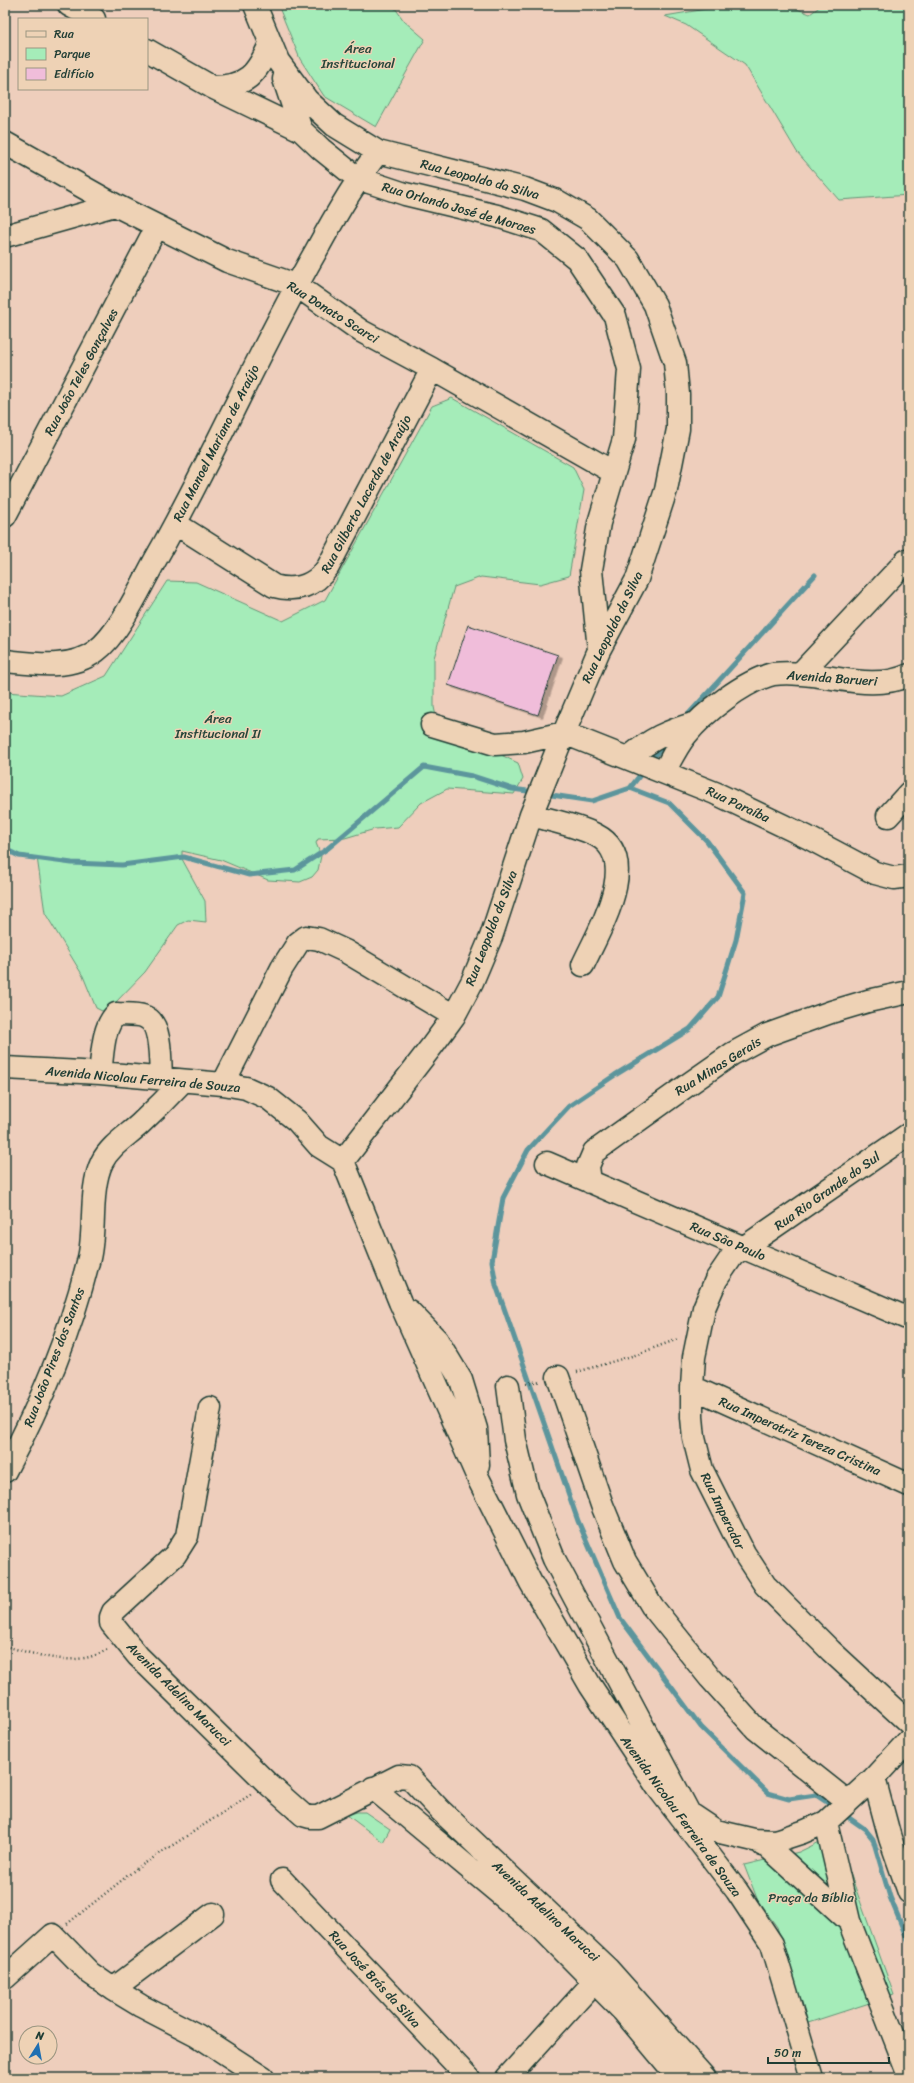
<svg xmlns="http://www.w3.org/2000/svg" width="914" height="2083" viewBox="0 0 914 2083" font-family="Sriracha,sans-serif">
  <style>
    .green { fill: #a5ecb9; stroke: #629476 }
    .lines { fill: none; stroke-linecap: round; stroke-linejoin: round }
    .stream { stroke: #5b959c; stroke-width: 5 }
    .building { fill: #f0bdda; stroke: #1f3d34; filter: url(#shadow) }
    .minor-casing { stroke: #1f3d34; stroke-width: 25 }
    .path { stroke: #1f3d34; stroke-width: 2.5; stroke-dasharray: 1 3; stroke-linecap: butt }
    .minor { stroke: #eed2b5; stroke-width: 22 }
    .labels { text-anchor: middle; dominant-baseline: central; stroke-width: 3; stroke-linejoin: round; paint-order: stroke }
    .park-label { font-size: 13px; fill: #26463b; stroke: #eed2b5 }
    .street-label { font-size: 13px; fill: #1f3d34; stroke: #eed2b5 }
  </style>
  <defs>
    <filter id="shadow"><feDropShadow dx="4.5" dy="2.5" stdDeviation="0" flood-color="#0004"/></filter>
  </defs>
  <rect width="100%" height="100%" fill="#eecebc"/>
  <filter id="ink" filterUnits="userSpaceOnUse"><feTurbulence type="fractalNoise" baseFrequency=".025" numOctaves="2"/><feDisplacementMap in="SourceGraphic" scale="8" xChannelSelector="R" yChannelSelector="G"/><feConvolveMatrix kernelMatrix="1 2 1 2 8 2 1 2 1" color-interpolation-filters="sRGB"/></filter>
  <g filter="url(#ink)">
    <path class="green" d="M278,5h115l11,16 21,18 -49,88 -52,-31 -24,-37z
      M730,5h57l23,9 12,-9h87v190l-70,5 -42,-48 -52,-87 -59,-40 -21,-9z
      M452,398l121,69 11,23 -15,86 -29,8 -59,-7 -27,10 -20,71v49l3,14 6,7 75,35 5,16 -9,15 -67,-5 -26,14 -23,24 -23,2 -30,9 -27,1 -2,4 5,13 -3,14 -6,7 -12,5 -32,-2 -47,-20 -39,-9v8l23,42 1,21 -18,-2 -10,5 -33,47 -31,32 -12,7 -6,-3 -13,-32 -38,-63 -8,-56 -32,-5v-160l56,4 45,-20 61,-95 29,1 87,39 42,-21 107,-194z
      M357,1812h8l25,17 -7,13 -36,-27z
      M836,1834l58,161 -86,28 -31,-96 -19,-26 -14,-36 55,-13z"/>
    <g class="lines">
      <path class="stream" d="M685,718l130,-143
        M650,762l15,-19
        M630,788l14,-18
        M545,794l47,7 38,-13 39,15 38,38 38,52 -9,47 -18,57 -28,32 -75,46 -46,31 -41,44 -25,48 -11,63 4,24 82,236 42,97 81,109 67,66 21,6 27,-4 18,12
        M5,849l14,7 53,7 50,2 62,-8 65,18 46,-5 32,-21 97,-82 48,9 40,13 23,3
        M842,1813l23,16 8,10 17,58 19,46"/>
    </g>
    <path class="building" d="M468,625l90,30 -20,60 -90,-30z"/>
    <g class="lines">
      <defs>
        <path id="minor" d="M69,5l25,14
          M255,5l23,56 29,39 27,25 44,27 147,37 32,12 31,18 40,40 27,46 20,58 3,31v35l-12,61 -29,89 -38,71 -35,83 -33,82 -40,122 -19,45 -18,34 -22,30 -89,115
          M147,50l65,37 89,43
          M284,79l17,51 20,19 36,29 48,16 92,22 44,14 36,29 38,57 14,53 -5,70 -25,84 -8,47 8,80
          M212,87c35,0 45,-13 58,-43
          M5,143l110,62 112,56 69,24 65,46 71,38 181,103
          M5,236l110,-31
          M5,516l152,-290
          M176,524l98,62c22,6 41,0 54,-19l104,-198
          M5,661c30,3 66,9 91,-10 25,-19 46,-68 62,-96 56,-99 101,-205 158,-304 19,-35 38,-68 62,-99
          M800,674l106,-113
          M432,725l63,19 29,-2 40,-9 151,60 92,44 68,36 19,5 15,-2
          M628,758c23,-19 39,-27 68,-35
          M664,772c7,-13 13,-26 22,-37 18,-23 59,-54 87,-61 8,-1 19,-1 28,0 36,2 73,17 108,1
          M531,815c22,6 45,10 65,20 47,24 2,97 -13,130
          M888,816l21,-23
          M5,1068l95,5 123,11 23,4 22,10 29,23 22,25 24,15 57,141 79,178 52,103 59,102 68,103 79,103 35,53 40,134
          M100,1073c3,-20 2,-44 16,-59 9,1 24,-1 31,4 15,8 13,45 14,61
          M223,1084l59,-116 16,-25 8,-6 13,2 26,12 109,65
          M909,1134l-176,121 -17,25 -12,28 -10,49 -2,30v30l2,21 8,32 42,83 21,32 66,66 78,72
          M547,1163l362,156
          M590,1182l-2,-16 6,-14 95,-68 43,-30 35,-19 64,-23 37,-11 41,-9
          M409,1311l28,29 24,40 15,49 2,36
          M558,1377l44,128 23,56 27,45 58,72 46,51 92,73
          M508,1386l7,54 13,54 26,65 135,254 27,18 38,9 22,1
          M692,1387l217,98
          M210,1408l-23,128 -12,19 -62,57 -2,5v6l27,33 129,127 36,32 7,2h8l81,-41 10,1 31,33 168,159 97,109
          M5,1471c36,-67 66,-139 84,-213 7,-29 0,-69 13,-96 8,-16 25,-26 38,-38 15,-14 29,-28 43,-43
          M874,1778l16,60 19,54
          M373,1788l169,141 81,82 56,67
          M826,1822l23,99 60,154
          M763,1845l40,-13 23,-10 48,-44 35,-38
          M766,1845l83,76
          M282,1880l187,198
          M5,1978l48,-43 37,38 23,16 28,17 56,29 66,43
          M113,1989l100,-75
          M507,2078l88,-97"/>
      </defs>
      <use href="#minor" class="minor-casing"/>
      <path class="path" d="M577,1372l58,-17 43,-16
        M526,1383l15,-2
        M5,1646c33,9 71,23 103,3
        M67,1924l69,-55 117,-76"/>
      <use href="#minor" class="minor"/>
    </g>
  </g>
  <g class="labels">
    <g class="park-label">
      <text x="358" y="48">Área<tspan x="358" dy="15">Institucional</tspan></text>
      <text x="218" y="718">Área<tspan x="218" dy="15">Institucional II</tspan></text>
      <text x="811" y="1897">Praça da Bíblia</text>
    </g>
    <g class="street-label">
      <text transform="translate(480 179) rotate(15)">Rua Leopoldo da Silva</text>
      <text transform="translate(459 208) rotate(16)">Rua Orlando José de Moraes</text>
      <text transform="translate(333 312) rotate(32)">Rua Donato Scarci</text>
      <text transform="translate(81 372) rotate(-62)">Rua João Teles Gonçalves</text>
      <text transform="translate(216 443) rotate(-63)">Rua Manoel Mariano de Araújo</text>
      <text transform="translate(366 494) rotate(-62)">Rua Gilberto Lacerda de Araújo</text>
      <text transform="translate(612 627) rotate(-64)">Rua Leopoldo da Silva</text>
      <text transform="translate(832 678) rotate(4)">Avenida Barueri</text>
      <text transform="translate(738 804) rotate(25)">Rua Paraíba</text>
      <text transform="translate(491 928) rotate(-69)">Rua Leopoldo da Silva</text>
      <text transform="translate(718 1066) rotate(-32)">Rua Minas Gerais</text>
      <text transform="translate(143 1079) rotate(5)">Avenida Nicolau Ferreira de Souza</text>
      <text transform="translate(827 1191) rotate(-35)">Rua Rio Grande do Sul</text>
      <text transform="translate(728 1241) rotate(23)">Rua São Paulo</text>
      <text transform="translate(54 1357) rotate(-69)">Rua João Pires dos Santos</text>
      <text transform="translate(800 1436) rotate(24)">Rua Imperatriz Tereza Cristina</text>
      <text transform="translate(723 1511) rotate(64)">Rua Imperador</text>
      <text transform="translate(179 1694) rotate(45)">Avenida Adelino Marucci</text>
      <text transform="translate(681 1816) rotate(54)">Avenida Nicolau Ferreira de Souza</text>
      <text transform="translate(546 1911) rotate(43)">Avenida Adelino Marucci</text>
      <text transform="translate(375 1979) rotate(47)">Rua José Brás da Silva</text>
    </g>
  </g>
  <rect width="914" height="2083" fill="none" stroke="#eed2b5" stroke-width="20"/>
  <rect x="10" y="10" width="894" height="2063" fill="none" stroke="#1f3d34" stroke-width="1.5" filter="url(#ink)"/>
  <rect x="18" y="18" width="130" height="72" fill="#eed2b5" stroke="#9b9681"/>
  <rect x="26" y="31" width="20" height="6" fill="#eed2b5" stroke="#9b9681"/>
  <text x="54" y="38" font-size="12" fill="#1f3d34">Rua</text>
  <rect x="26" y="48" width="20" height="12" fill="#a5ecb9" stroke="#9b9681"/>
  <text x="54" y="58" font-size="12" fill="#1f3d34">Parque</text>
  <rect x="26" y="68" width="20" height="12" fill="#f0bdda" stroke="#9b9681"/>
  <text x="54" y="78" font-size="12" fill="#1f3d34">Edifício</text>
  <g transform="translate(38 2045) rotate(11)"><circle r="19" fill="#eed2b5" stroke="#9b9681"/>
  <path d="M0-3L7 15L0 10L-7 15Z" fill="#1f6fb2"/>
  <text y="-6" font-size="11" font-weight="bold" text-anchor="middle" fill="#1f3d34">N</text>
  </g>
  <path d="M768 2057v6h121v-6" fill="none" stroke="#1f3d34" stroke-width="2"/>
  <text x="774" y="2057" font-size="12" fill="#1f3d34" stroke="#eed2b5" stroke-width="3" paint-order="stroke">50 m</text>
</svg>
